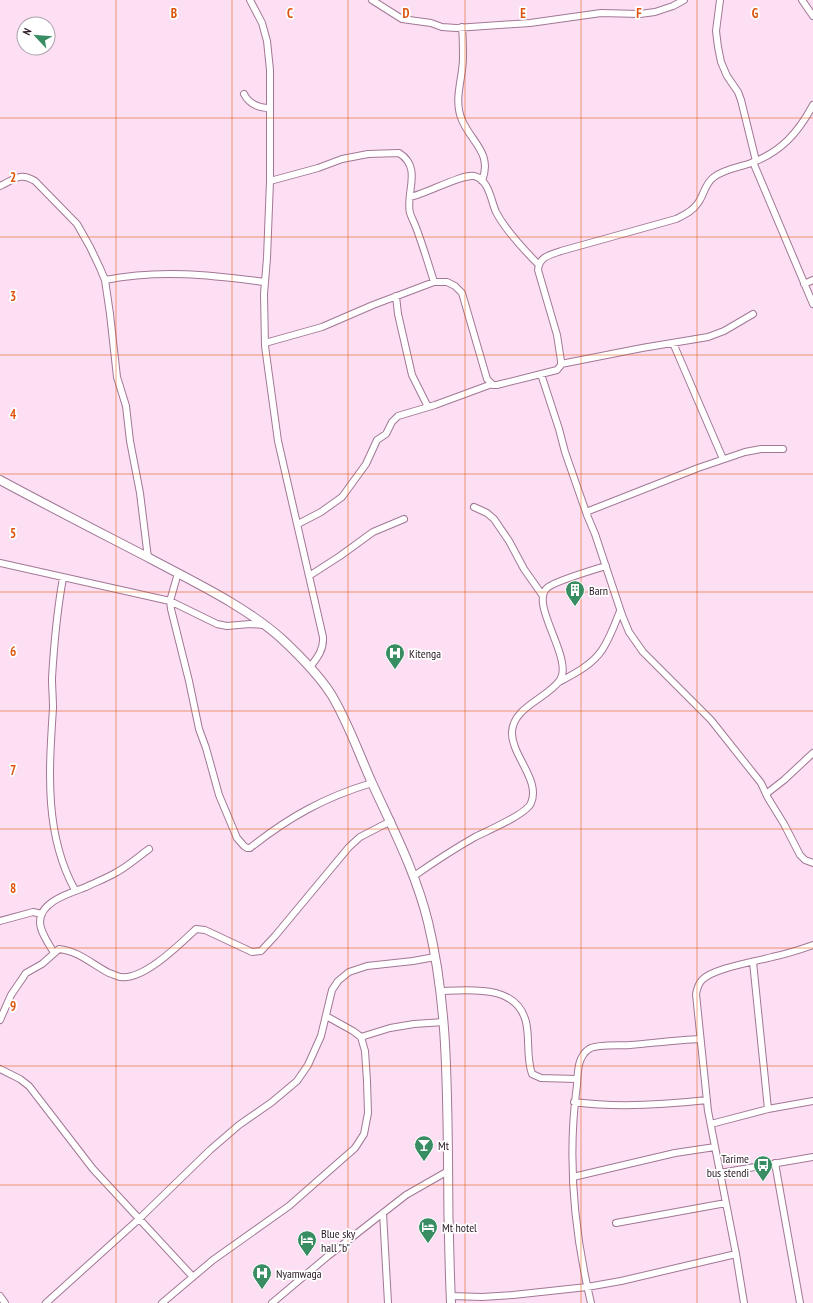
<svg xmlns="http://www.w3.org/2000/svg" width="813" height="1303" viewBox="0 0 813 1303" font-family="'PT Sans Narrow',sans-serif">
  <style>
    .lines { fill: none; stroke-linecap: round; stroke-linejoin: round }
    .minor-casing { stroke: #a27795; stroke-width: 8 }
    .major-casing { stroke: #a27795; stroke-width: 10 }
    .minor { stroke: #fff; stroke-width: 6 }
    .major { stroke: #fff; stroke-width: 8 }
    .grid { fill: none; stroke: #de560d; stroke-width: 1; stroke-opacity: 0.55 }
    .labels { text-anchor: middle; dominant-baseline: central; stroke-width: 3.5; stroke-linejoin: round; paint-order: stroke }
    .poi-label { font-size: 12px; fill: #2a1925; stroke: #fff; text-anchor: start }
    .grid-label { font-size: 13px; text-anchor: middle; font-weight: bold; fill: #de560d; stroke: #fff; stroke-width: 3.5; stroke-linejoin: round; paint-order: stroke }
  </style>
  <rect width="100%" height="100%" fill="#fcdff3"/>
  <g class="lines">
    <defs>
      <path id="minor" d="M250,0l12,23 5,18 3,29v111l-3,77 -3,36 1,52 13,95 45,196c1,13 -6,21 -13,30
        M372,0l30,19 29,4 11,4 14,1 74,-5 71,-10 39,1 15,-2 18,-6 11,-6
        M720,0l-4,31 2,16 3,15 6,14 11,16 3,8 15,61
        M802,0l11,16
        M462,27c1,11 1,21 1,31 0,20 -10,42 -1,62 9,22 31,33 20,61
        M244,94c5,10 14,14 26,14
        M753,162l60,142
        M270,181l48,-13 24,-9 26,-5 31,-1c24,15 6,40 11,60 2,6 6,13 8,20 6,16 11,33 16,49
        M0,186c15,-7 20,-14 35,-5l42,43 13,23 10,21 5,12 5,34 7,63 9,29 4,35 10,52 8,65
        M410,197c16,-3 51,-23 64,-21 15,3 17,25 22,36 10,19 27,37 43,53
        M105,280c56,-11 105,-5 160,2
        M804,284l9,-4
        M396,296l2,18 14,61 16,32
        M265,343l57,-16 51,-22 61,-23h13l8,4 7,7 25,86 6,6h4l60,-15 4,-5v-4l-4,-26 -19,-65c1,-13 11,-15 23,-19l115,-32c8,-4 17,-8 22,-16 6,-8 7,-20 16,-26 10,-8 26,-10 37,-14 30,-11 47,-30 62,-58
        M673,343l50,116
        M561,364l81,-16 66,-11 16,-6 29,-17
        M541,374l18,55 6,23 22,63 8,19 27,81 7,17 14,20 68,68 50,63 7,15 16,26 16,31 5,5 8,3
        M474,507l13,6 7,6 15,22 15,28 19,27
        M586,512l112,-44 47,-16 16,-3h22
        M298,524l23,-12 21,-15 24,-33 11,-24 9,-6 6,-12 6,-6 37,-11 57,-21
        M0,563l170,38 47,23 10,2 23,-2 15,1
        M178,573l-8,28 1,8 18,72 10,48 7,19 13,47 18,43 7,8 3,2h3c39,-31 75,-51 122,-65
        M309,576l31,-20 33,-24 31,-13
        M63,578c-6,33 -9,66 -11,100 0,10 1,20 1,30 -4,62 -9,126 22,182
        M559,682c15,-8 33,-17 43,-32 8,-12 13,-26 18,-39
        M766,794l18,-14 29,-27
        M414,876c20,-14 40,-27 61,-39 12,-6 52,-23 56,-34 10,-23 -20,-48 -19,-71 1,-25 36,-34 48,-52 14,-21 -31,-76 -13,-92 8,-7 46,-18 59,-22
        M0,921l33,-9 9,2
        M54,953c-5,-9 -14,-21 -14,-31 0,-21 31,-29 46,-35 10,-5 21,-9 31,-15 11,-6 21,-15 32,-23
        M753,962l15,147
        M440,991c30,-1 77,-7 86,31 4,17 0,35 6,52l9,4 36,1
        M0,1020l11,-25 15,-22 16,-9 17,-15c20,2 34,16 50,24 4,1 9,4 12,4 23,3 59,-33 75,-48l9,1 47,22 9,-1 14,-15 74,-89 11,-10 31,-16
        M361,1037l29,-9 24,-4 30,-2
        M0,1069l20,10 9,7 64,83 100,108
        M574,1102c44,6 89,3 133,-2
        M711,1124l57,-15 45,-8
        M775,1163l25,140
        M720,1173l93,-16
        M573,1177l102,-24 40,-6
        M383,1213l5,90
        M616,1223l110,-20
        M0,1296l5,7
        M451,1296l31,1 31,-2 74,-8 34,-6 115,-27
        M46,1303l93,-84 71,-69 29,-25 33,-23 25,-21 11,-16 13,-29 11,-46 6,-9 11,-9 18,-6 46,-5 22,-4
        M162,1303l51,-43 76,-54 66,-58 9,-14 4,-21 -1,-32 -2,-30 -4,-14 -8,-6 -27,-15
        M272,1303l56,-47 78,-61 42,-24
        M591,1303c-17,-71 -24,-145 -14,-218 1,-12 0,-28 12,-36 8,-5 31,-3 41,-4 24,-2 47,-5 70,-6
        M744,1303l-8,-49 -28,-143 -12,-117c1,-5 2,-10 6,-14 12,-12 52,-18 70,-23 14,-3 27,-7 41,-12"/>
      <path id="major" d="M0,480c50,27 101,53 151,79 43,23 96,48 132,81 17,16 35,34 48,54 17,28 28,60 41,89 21,46 44,90 56,139 19,78 19,157 20,236 0,49 1,97 3,145"/>
    </defs>
    <use href="#minor" class="minor-casing"/>
    <use href="#major" class="major-casing"/>
    <use href="#minor" class="minor"/>
    <use href="#major" class="major"/>
  </g>
  <path class="grid" d="M116,0v1303M232,0v1303M348,0v1303M465,0v1303M581,0v1303M697,0v1303M0,118h813M0,237h813M0,355h813M0,474h813M0,592h813M0,711h813M0,829h813M0,948h813M0,1066h813M0,1185h813"/>
  <defs>
    <symbol id="building-pin" viewBox="-11 -11 22 30"><path d="M0 17L-7.5 6A9.5 9.5 0 1 1 7.5 6Z" fill="#388e62" stroke="#fff"/><path d="M-4-6H4V6H1V3H-1V6H-4ZM-2.5-4.3h1.7v1.8h-1.7ZM.8-4.3h1.7v1.8H.8ZM-2.5-1h1.7V.8h-1.7ZM.8-1h1.7V.8H.8Z" fill="#fff"/></symbol>
    <symbol id="hospital-pin" viewBox="-11 -11 22 30"><path d="M0 17L-7.5 6A9.5 9.5 0 1 1 7.5 6Z" fill="#388e62" stroke="#fff"/><path d="M-5-5h3v3.5h4V-5h3V5h-3V1.5h-4V5h-3Z" fill="#fff"/></symbol>
    <symbol id="bar-pin" viewBox="-11 -11 22 30"><path d="M0 17L-7.5 6A9.5 9.5 0 1 1 7.5 6Z" fill="#388e62" stroke="#fff"/><path d="M-6-5H6L.8 .8V4.5H3.5V6h-7V4.5H-.8V.8Z" fill="#fff"/></symbol>
    <symbol id="bus-pin" viewBox="-11 -11 22 30"><path d="M0 17L-7.5 6A9.5 9.5 0 1 1 7.5 6Z" fill="#388e62" stroke="#fff"/><path d="M-5-6H5V4H4V6H2V4H-2V6H-4V4H-5ZM-3.5-4V0h7V-4ZM-3.5 1.2v1.5H-2V1.2ZM2 1.2v1.5H3.5V1.2Z" fill="#fff"/></symbol>
    <symbol id="hotel-pin" viewBox="-11 -11 22 30"><path d="M0 17L-7.5 6A9.5 9.5 0 1 1 7.5 6Z" fill="#388e62" stroke="#fff"/><path d="M-6-4.5h1.5V1H6V5H4.5V3h-9V5H-6ZM-4 0a1.8 1.8 0 1 1 3.6 0ZM.5 0V-2.5h3Q6-2.5 6 0Z" fill="#fff"/></symbol>
  </defs>
  <g fill-rule="evenodd">
    <use href="#building-pin" x="564" y="579" width="22" height="30"/>
    <use href="#hospital-pin" x="384" y="642" width="22" height="30"/>
    <use href="#bar-pin" x="413" y="1134" width="22" height="30"/>
    <use href="#bus-pin" x="752" y="1154" width="22" height="30"/>
    <use href="#hotel-pin" x="417" y="1216" width="22" height="30"/>
    <use href="#hotel-pin" x="296" y="1229" width="22" height="30"/>
    <use href="#hospital-pin" x="251" y="1262" width="22" height="30"/>
  </g>
  <g class="labels">
    <g class="poi-label">
      <text x="589" y="590">Barn</text>
      <text x="409" y="653">Kitenga</text>
      <text x="438" y="1145">Mt</text>
      <text x="749" y="1158" text-anchor="end">Tarime<tspan x="749" dy="14">bus stendi</tspan></text>
      <text x="442" y="1227">Mt hotel</text>
      <text x="321" y="1233">Blue sky<tspan x="321" dy="14">hall "b"</tspan></text>
      <text x="276" y="1273">Nyamwaga</text>
    </g>
  </g>
  <g class="grid-label">
    <text x="174" y="18">B</text>
    <text x="290" y="18">C</text>
    <text x="406" y="18">D</text>
    <text x="523" y="18">E</text>
    <text x="639" y="18">F</text>
    <text x="755" y="18">G</text>
    <text x="13" y="182">2</text>
    <text x="13" y="301">3</text>
    <text x="13" y="419">4</text>
    <text x="13" y="538">5</text>
    <text x="13" y="656">6</text>
    <text x="13" y="775">7</text>
    <text x="13" y="893">8</text>
    <text x="13" y="1011">9</text>
  </g>
  <g transform="translate(36 36) rotate(296)"><circle r="19" fill="#ffffff" stroke="#aaa3a8"/>
  <path d="M0-3L7 15L0 10L-7 15Z" fill="#388e62"/>
  <text y="-6" font-size="11" font-weight="bold" text-anchor="middle" fill="#2a1925">N</text>
  </g>
</svg>
